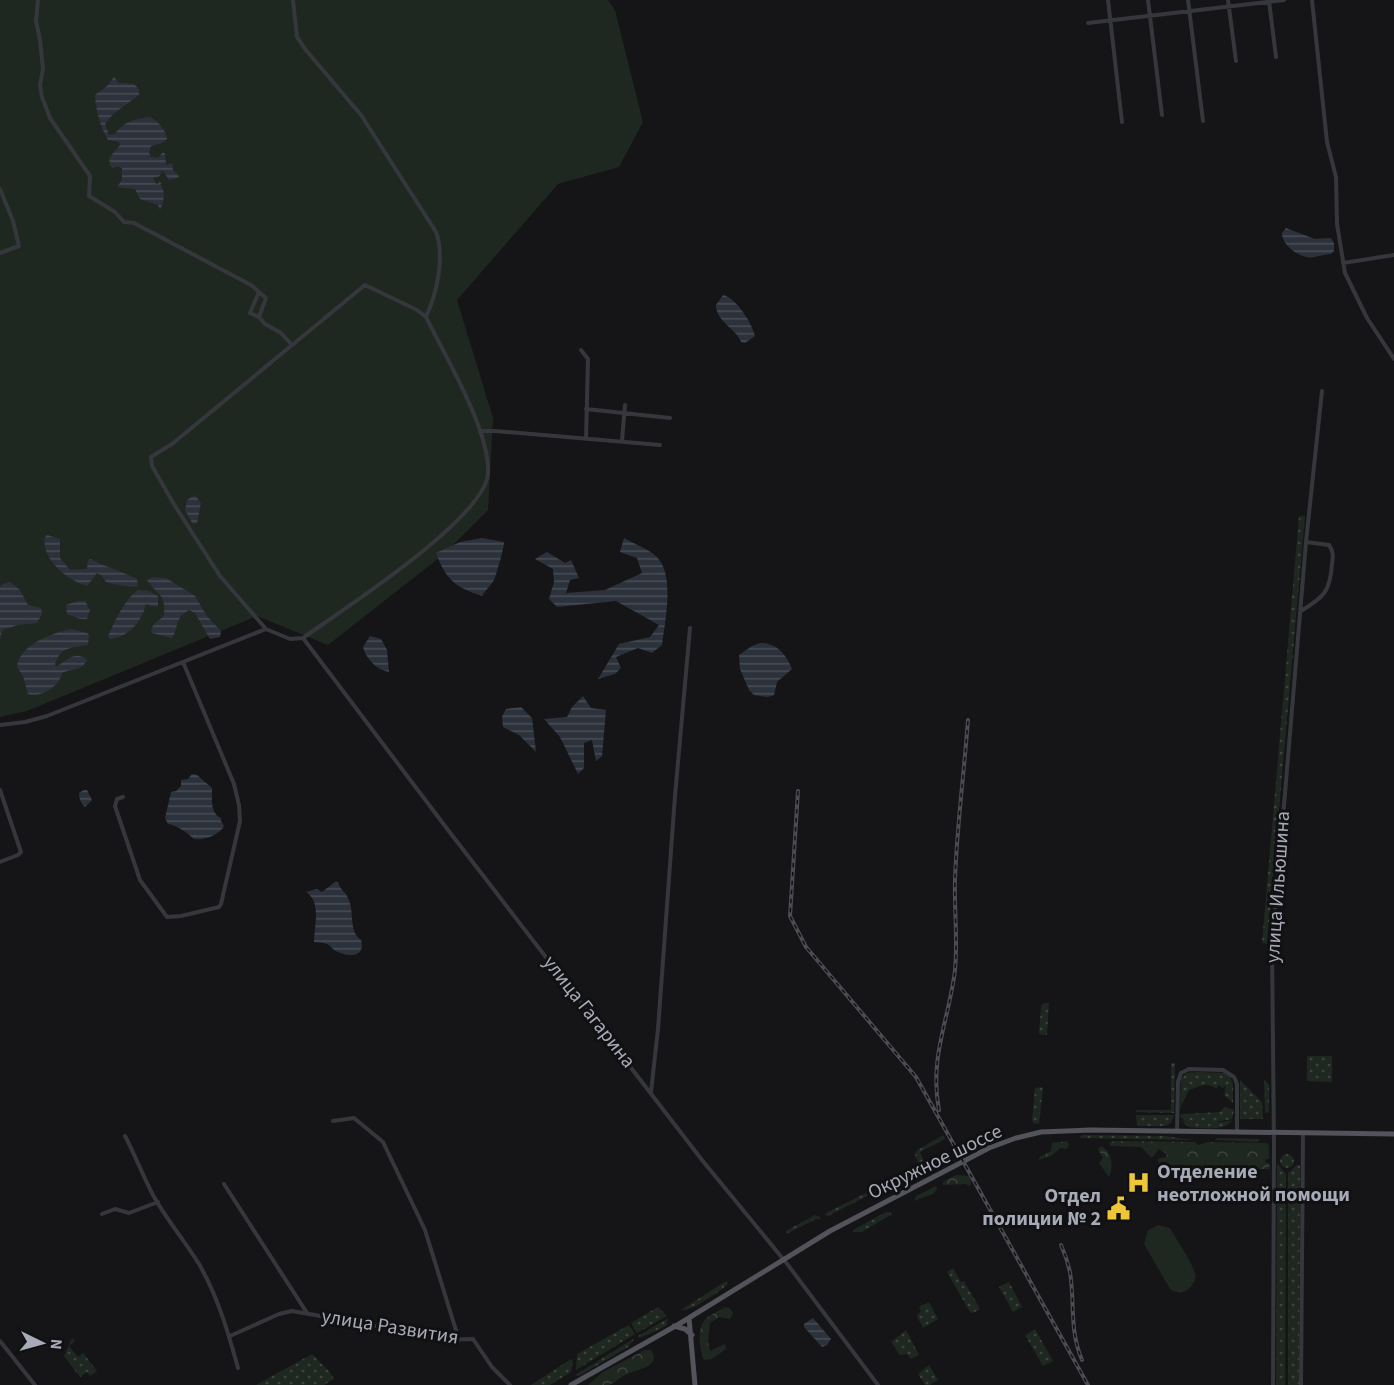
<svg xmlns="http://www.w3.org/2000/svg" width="1394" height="1385" viewBox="0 0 1394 1385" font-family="'Source Sans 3',sans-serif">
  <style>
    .grass { fill: url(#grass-dots) }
    .forest { fill: url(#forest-crowns) }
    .garden { fill: #1f2721 }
    .water { fill: url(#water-rules) }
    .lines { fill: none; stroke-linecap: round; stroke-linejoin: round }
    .minor { stroke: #36373c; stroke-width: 4 }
    .major { stroke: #52535b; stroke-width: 5 }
    .rail-casing { stroke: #4b4c53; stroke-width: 4 }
    .rail { stroke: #111012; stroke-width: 1.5; stroke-dasharray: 4.5; stroke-linecap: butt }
    .labels { text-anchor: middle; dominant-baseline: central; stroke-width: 6; stroke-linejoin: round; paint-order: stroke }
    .street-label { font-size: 20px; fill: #a7aab7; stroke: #111012 }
    .poi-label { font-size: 20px; font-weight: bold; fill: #a7aab7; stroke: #111012; text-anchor: start }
  </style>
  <defs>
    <pattern id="grass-dots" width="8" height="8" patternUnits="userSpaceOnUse" patternTransform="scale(1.5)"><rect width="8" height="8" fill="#1f2721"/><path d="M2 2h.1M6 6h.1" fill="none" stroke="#3d443f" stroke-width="1.8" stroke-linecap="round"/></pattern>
    <pattern id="forest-crowns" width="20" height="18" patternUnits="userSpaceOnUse" patternTransform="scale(1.5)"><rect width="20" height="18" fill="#1f2721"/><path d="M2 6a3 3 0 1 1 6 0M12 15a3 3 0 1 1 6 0" fill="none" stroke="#3d443f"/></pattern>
    <pattern id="water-rules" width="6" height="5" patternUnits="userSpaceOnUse" patternTransform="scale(1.5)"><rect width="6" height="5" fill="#2c323b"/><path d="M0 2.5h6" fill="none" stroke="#484d55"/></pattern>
  </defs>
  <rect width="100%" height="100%" fill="#151517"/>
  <path class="grass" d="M1299,516h6l-38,428 -5,-1z
    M1044,1003h5l-2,32 -8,-1 2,-27z
    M1307,1056h25v26l-25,-1z
    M1171,1063h4l-1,50 -38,-1 1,-2h34z
    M1196,1072l27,1 6,2 4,9v19l-9,-8 2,-10 -3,3 -5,-3 -1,4c-10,-8 -19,-2 -28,1l-9,18 1,-30 6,-5z
    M1264,1079l5,6v27l-4,1z
    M1240,1080l22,22 1,17h-23z
    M1043,1087l-4,37 -5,-1 -2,-2 3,-33z
    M1224,1107l10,3 -2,9 -16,3h7l9,-2c-7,12 -31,8 -44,7l-7,-7 5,2 -6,-5v-2l3,-1 37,-2z
    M1136,1115h38l-3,8 -6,3h-26l-2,-2z
    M943,1135l2,4 -25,13 9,20 -12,5 6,-5 -8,-16 1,-5z
    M1082,1135l83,1 28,4 -114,-2z
    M1217,1138l43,1 -2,3 -43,-2z
    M1280 1161a7 7 0 1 1 14 0a7 7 0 1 1-14 0Z
    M1277,1163l9,11 -1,211h-9z
    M1297,1165h3l-1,220h-11v-212z
    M870,1191l1,3 -43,22 -3,-1 1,-2z
    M886,1212h4l2,2 -30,18h-9v-2z
    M815,1215l5,2 1,2h-5l-30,15v-3z
    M953,1268l8,14 3,-1 15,26v3l-7,3 -2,-1 -23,-40z
    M726,1281l2,3c-8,7 -37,28 -47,26z
    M1009,1282l13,25 -9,5 -14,-25z
    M929,1302l9,17 -15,9 -6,-12 4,-5 -2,-4z
    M658,1307l9,9 -30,17 -6,-10z
    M668,1318l-1,7 -15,8 -13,5 -1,-2z
    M629,1325l6,9 -59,36 1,-16z
    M1035,1329l18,32 -10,5 -18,-31z
    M906,1330l13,25 -8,4 -4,-5 -7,1 -9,-13z
    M72,1338l3,3 -6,5 9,11 5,-4 14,18 -7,5 -3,-4 -7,5 -16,-21z
    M635,1338l-7,9 -49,29 -4,-1z
    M312,1354l17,17 5,8 -10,6h-68z
    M571,1359l2,2 -2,11 -21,13h-19z
    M929,1365l9,15 -8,5h-5l-7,-11z"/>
  <path class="forest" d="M1067,1141l2,3 -2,5 -7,-1 -9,8 -13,4 2,-3 11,-6 1,-8z
    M1116,1141l79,1 3,3 11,-3 57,1 3,2v14h-3l-1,3 4,1 1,6h-71l-8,-4 -3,3h-4l-5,-4 -10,4h-10l-1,-9 8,-2 1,-3 -8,-5 -7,9 -11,-11 -31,-1v-4z
    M1101,1146c11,6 13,20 8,31l-10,-14 4,-5 -5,-9z
    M956,1175l14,1 1,8 -2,2 -3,-2 -23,1v-3z
    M936,1186l1,3 -4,5 -19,7 2,-5z
    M725,1307l5,1 3,5 -3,6 -11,-2 -9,6 -2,18 2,10 15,-7 1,5 -14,10 -8,1c-4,-8 -7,-30 0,-39 5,-6 15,-10 21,-14z
    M645,1350h6c11,18 -15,19 -26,25 -6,3 -11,9 -17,10 -6,0 -14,0 -20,0l15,-13z"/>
  <path class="garden" d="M0,0h608l7,10 28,112 -24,45 -61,17 -101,116 36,118 -5,92 -45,45 -115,90 -71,-29 -230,95 -27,6z
    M1158,1225l12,3c6,11 23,35 25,46 2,6 -3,12 -8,16 -6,4 -11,3 -17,-1l-26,-45 4,-14z"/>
  <path class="water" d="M114,77l5,6 15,1 5,5v6l-26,19 -8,10 4,11 6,-1c9,-13 20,-15 35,-17 8,4 16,13 17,22l-5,4 -11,3 -2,7 2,4 7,1 4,-5h3l1,12 6,-2 1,7 6,6 -1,2 -9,2 -7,-10 -2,6 -7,2 4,7 2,-4 3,2 -2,1c6,8 4,18 0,26l-2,-5 -18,-6 -5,-10 -18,-2 5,-7v-12l-5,-2 -4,2 -3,-3 -1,-7 11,-13 -1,-3 -11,-2c-8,-14 -12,-29 -13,-45l12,-9z
    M1286,228l29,11 16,-1 3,5v8l-3,3c-8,0 -18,5 -25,3 -11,-3 -24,-13 -24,-24z
    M723,295c13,3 29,28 32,41l-10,7 -4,-1c-5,-14 -25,-20 -25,-37z
    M195,495l6,8 -4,20 -4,1 -8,-14 2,-10z
    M47,535l13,4v19l10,12 17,-1 1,-9 3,-1c14,8 31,12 46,20l1,7c-8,2 -24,-2 -32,-4l-4,-6 -5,-3 -10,13c-19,-5 -46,-26 -42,-49z
    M482,538l22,4c0,6 -7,31 -10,38 -3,5 -9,11 -12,16 -27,-9 -36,-16 -46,-43l24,-11z
    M624,538c10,6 25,11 33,19 18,19 8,64 5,88l-10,8 -14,-5 -22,9 5,11 -6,6 -17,5 21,-35 31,-7 9,-12 -43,-24 -59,6 -8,-8 5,-17 -1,-13 -18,-10 12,-7 18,11 6,-3 8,18 -9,2 -4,13 39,-3 37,-17 -5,-15 -17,-6z
    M152,577l14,1 29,18 12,20 14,15 -1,6 -10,2 -15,-26 -6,-3c-15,8 -10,18 -17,28l-20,-5 -1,-3 3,-6 10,-8c2,-23 -6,-20 -17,-36z
    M10,582l10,8 8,15 13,3 1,6 -5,9 -19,2 -16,5 -2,10v-53l3,-3z
    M138,590l10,1 10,5v10l-3,1 -9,-3c-4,17 -17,33 -36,35l-2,-3c7,-15 16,-36 30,-46z
    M78,601h7l5,9 -3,9h-7l-13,-5 -1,-9z
    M71,629l16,4 2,2 -1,10c-16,3 -27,1 -33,19l1,3c11,-7 20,-17 31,-7 -6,12 -15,8 -25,13 -3,14 -21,25 -34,21l-5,-18 -6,-9c2,-22 35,-34 54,-38z
    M370,636l11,3 6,11 2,22c-12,-2 -23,-13 -26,-25z
    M760,643c17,0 26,11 32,26l-15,13 -3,13 -6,2 -14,-2 -5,-5 -9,-21 -1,-14 13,-9z
    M583,696l8,12 15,2 -4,46 -6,5 -4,-21 -8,3v25l-6,6 -18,-37 -16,-18 23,-2 5,-10z
    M521,707l11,11 4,34 -17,-17 -16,-8 -1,-10 4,-8z
    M192,774l5,1 15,13c0,11 -2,25 9,30v3l3,5c-6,10 -19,14 -30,13 -5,-5 -19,-15 -26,-15l-3,-6 6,-26 5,-1 5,-5v-6l7,-1z
    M84,790h3l5,10 -7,7c-4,-3 -6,-9 -6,-14z
    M335,882h3c2,8 7,9 10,16 7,13 0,33 13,42 5,17 -12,18 -25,11 -3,-1 -4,-4 -7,-6 -4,-3 -11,-2 -15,-3 0,-15 8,-40 -8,-50l11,-3 5,3z
    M813,1318l18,21 -4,6 -5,2 -18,-20v-3z"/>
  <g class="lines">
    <path class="minor" d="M38,0l-2,21 4,19 3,29 -3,16 2,12 8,21 40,58 -1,20 26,16 9,10 10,1 117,62 15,13 -7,19 6,7 16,9 11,12
      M1108,0l14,122
      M1148,0l14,115
      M1188,0l15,121
      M1228,0l8,61
      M1312,0l15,142 9,35 1,47 8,49 22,45 27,41
      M1269,1l7,56
      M1088,23l196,-23
      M0,189l13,32 6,25 -19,7
      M1343,263l51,-8
      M259,292l-9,21 9,4
      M581,350l7,9 -2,80
      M586,409l84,9
      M481,431h14l165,14
      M622,441l3,-36
      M1301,611c23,-14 29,-19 31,-47 1,-7 2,-12 -3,-19l-23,-3
      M266,629l-46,-53 -45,-70 -23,-40 -1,-9 21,-13 193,-159 52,25 9,7
      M303,638l145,192 254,330 86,105 90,120
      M0,725l25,-3 22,-6 219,-87 24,10 13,-1c39,-28 183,-120 185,-165 2,-43 -43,-117 -62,-156 11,-24 19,-60 10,-85l-75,-117 -56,-66 -8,-12 -4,-37
      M0,790l21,62 -3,3 -18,7
      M123,797l-6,2 -2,7 25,74 27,37 14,-1 38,-9 2,-3 19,-83 -1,-16 -5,-21 -51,-122
      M651,1092l7,-63 17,-233 15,-168
      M333,1121l21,-3 29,24 42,88 34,110
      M1177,1131l1,-49 3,-9 8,-4 34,1 11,7 3,7v48
      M125,1136c10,19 18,40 28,59 13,24 32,46 46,69 19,33 29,68 39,104
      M224,1184l83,129
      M102,1214l13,-5 14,4 29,-11
      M230,1336l49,-22 13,-3 74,13 76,16 31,-1 19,28 18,18
      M0,1341l35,44
      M1273,1385l1,-243 -2,-193 34,-407 16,-151
      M1301,1385l2,-252"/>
    <path class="major" d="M689,1318l6,67
      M674,1326l11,3 7,6
      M571,1385l108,-61 151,-93 159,-83 27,-10 25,-6 50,-2 303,4"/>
    <defs>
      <path id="rail" d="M798,791l-8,125 16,31 110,130 172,308
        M939,1110c-10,-53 10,-90 16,-140 3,-30 -1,-61 0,-91 2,-53 9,-106 13,-159
        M1061,1245c4,9 7,18 9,27 5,31 -1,57 12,88"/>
    </defs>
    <use href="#rail" class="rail-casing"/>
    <use href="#rail" class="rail"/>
  </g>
  <defs>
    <symbol id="hospital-bare" viewBox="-9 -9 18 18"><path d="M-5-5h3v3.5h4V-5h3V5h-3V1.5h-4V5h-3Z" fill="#edc737" stroke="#111012" stroke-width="2.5" paint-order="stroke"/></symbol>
    <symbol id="civic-bare" viewBox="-9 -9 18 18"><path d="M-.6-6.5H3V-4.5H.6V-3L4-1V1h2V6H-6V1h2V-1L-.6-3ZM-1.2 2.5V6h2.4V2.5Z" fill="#edc737" stroke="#111012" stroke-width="2.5" paint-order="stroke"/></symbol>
  </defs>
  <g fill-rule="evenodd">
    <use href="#hospital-bare" x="1122" y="1166" width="33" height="33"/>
    <use href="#civic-bare" x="1102" y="1192" width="33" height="33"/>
  </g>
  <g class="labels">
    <g class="street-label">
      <text transform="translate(1278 887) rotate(-86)">улица Ильюшина</text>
      <text transform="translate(589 1012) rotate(52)">улица Гагарина</text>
      <text transform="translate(935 1162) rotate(-26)">Окружное шоссе</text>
      <text transform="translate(390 1327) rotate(9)">улица Развития</text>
    </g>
    <g class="poi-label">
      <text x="1157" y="1172">Отделение<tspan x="1157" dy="23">неотложной помощи</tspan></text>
      <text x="1101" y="1196" text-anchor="end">Отдел<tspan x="1101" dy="23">полиции № 2</tspan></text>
    </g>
  </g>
  <g transform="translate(42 1343) rotate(95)" stroke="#111012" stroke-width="4.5" paint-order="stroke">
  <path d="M0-4.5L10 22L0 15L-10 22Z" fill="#a7aab7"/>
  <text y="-9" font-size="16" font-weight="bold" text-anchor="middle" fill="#a7aab7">N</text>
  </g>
</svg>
